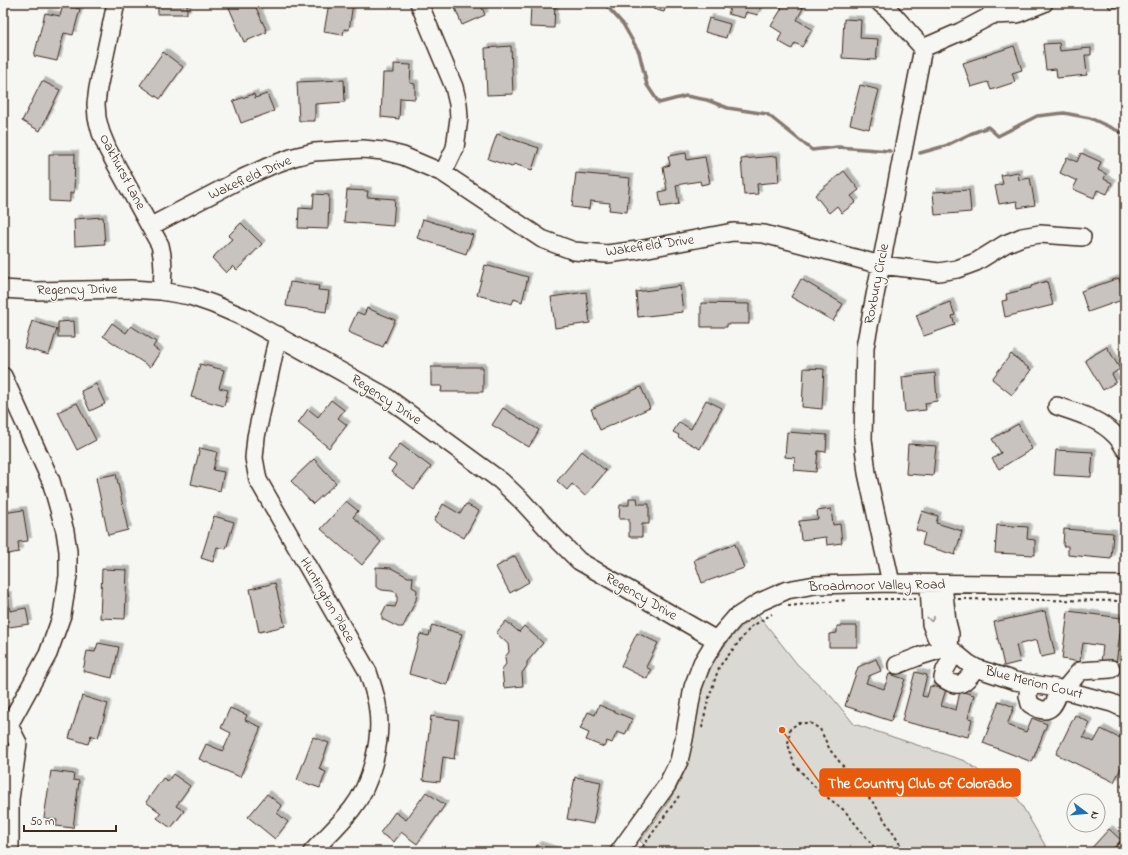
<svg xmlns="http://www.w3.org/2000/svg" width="1128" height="855" viewBox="0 0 1128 855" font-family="'Indie Flower',sans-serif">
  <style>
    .green { fill: #dad9d3; stroke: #8a8278 }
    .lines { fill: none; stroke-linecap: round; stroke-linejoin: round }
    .stream { stroke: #857a71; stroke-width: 3.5 }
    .building { fill: #c8c3be; stroke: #3b2a1e; filter: url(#shadow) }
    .minor-casing { stroke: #3b2a1e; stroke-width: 20 }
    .path { stroke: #3b2a1e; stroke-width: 2; stroke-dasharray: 3 3; stroke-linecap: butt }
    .minor { stroke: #f6f6f2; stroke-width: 17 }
    .oneway { stroke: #989088 }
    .labels { text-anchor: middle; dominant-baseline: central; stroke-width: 3; stroke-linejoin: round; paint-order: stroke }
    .street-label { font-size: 14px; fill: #3b2a1e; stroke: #f6f6f2 }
    .leader { fill: none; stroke: #e8590c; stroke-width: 1.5 }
    .callout-dot { fill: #e8590c; stroke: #f6f6f2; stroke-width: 1.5 }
    .callout { fill: #e8590c; stroke: #e8590c; stroke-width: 1.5 }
    .callout-label { font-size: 15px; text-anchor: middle; font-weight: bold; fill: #fff }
  </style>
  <defs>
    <filter id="shadow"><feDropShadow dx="3.5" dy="-3.5" stdDeviation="0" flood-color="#0004"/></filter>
  </defs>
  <rect width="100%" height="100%" fill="#f6f6f2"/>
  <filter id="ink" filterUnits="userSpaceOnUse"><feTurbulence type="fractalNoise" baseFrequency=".025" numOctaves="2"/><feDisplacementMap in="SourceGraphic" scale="8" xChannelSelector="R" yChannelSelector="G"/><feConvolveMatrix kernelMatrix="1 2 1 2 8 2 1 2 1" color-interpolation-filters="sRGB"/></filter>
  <g filter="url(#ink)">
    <path class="green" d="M757,613l40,51 34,32 23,28 111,37 53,38 31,53h-398l-11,-11c17,-23 39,-50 47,-78 6,-19 7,-38 11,-57 8,-41 28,-67 59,-93z"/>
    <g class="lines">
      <path class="stream" d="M604,3l19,21 16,28 8,33 12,18 27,-7 21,4 21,8 39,6 45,36 26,-3 52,4
        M920,153l25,-7 25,-12 18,-7 10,9 39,-20 27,-3 26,5 35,16
        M3,760l3,-16"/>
    </g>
    <path class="building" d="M158,3h29v11h-29z
      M227,3h27l13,29 -23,10z
      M329,3h24l-4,27 -5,-1 -1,6 -19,-3z
      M453,3h27l5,12 -23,10z
      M531,3h24l-1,25 -24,-1z
      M654,3h21l-2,5 -7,-2 -2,6 -11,-3z
      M713,3h49l-4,12 -12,-3 -2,6 -16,-4 2,-5 -17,-5z
      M779,3h16l8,5 -6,12 15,9 -10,18 -7,-4 -3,6 -14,-8 4,-8 -11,-7 11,-18 -5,-3z
      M1108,3h17v3l-16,2z
      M63,5l17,4 -7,26 -9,-2 -7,28 -23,-5 11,-43 15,3z
      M709,18l21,6 -4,14 -21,-6z
      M844,19l17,1 -1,18 18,1 -2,21 -34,-2z
      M1059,43l1,8 31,-3v7h-6l2,20 -30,3 -1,-9 -10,1 -3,-26z
      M511,46l2,48 -26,1 -2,-47z
      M1014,46l8,24 -10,3 3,9 -24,8 -3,-8 -17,5 -8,-24z
      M163,52l20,15 -23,32 -20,-14z
      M394,64l17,1 -1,18 5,1v15l-15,-1 -1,21 -18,-2 2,-44h11z
      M344,80l1,22 -30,2v17h-16l-2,-39z
      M42,81l18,9 -20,41 -18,-10z
      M860,85l19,5 -10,39 -19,-5z
      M254,94l1,4 12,-4 7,17 -33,12 -8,-22z
      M497,134l42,14 -7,22 -18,-6 -2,3 -24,-8z
      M686,153l1,7 18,-3 5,26 -9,2 -1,-4 -24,4 3,19 -18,3 -2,-15 8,-2 -4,-23 7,-2 -2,-9z
      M1081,153l20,9 -3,8 8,4 -2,5 8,4 -5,11 -10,-4 -3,8 -21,-9 4,-8 -17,-8 7,-16 10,5z
      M49,154h26l-1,39h-4v9l-21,-1z
      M777,156l2,26 -22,2 1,10 -14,1 -3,-36z
      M844,171l15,19 -8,6 5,6 -14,11 -5,-7 -8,7 -14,-18z
      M1018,172l1,8 11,-2 5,27 -17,3 -1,-7 -18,3 -4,-18 8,-2 -2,-9z
      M576,173l54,5 -3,34 -18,-2 1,-7 -20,-2 -1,8 -17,-2z
      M347,190l21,1 -1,6 28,2 -2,27 -49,-4z
      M969,190l2,22 -36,3 -2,-23z
      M314,194l15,1 -1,34 -30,-1 1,-20 14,1z
      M103,217l2,27 -30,2 -1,-27z
      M423,219l50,16 -7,19 -49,-16z
      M241,223l21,21 -25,26 -4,-4 -7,7 -14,-15 20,-19 -4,-3z
      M485,265l43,12 -6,25 -8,-3 -2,5 -35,-9z
      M1119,278l6,21 -37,13 -7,-21z
      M801,279l42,25 -10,17 -42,-24z
      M1047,281l6,24 -48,12 -3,-16 5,-1 -1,-6 25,-6v-2z
      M290,282l29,4 -1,4 11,1 -3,21 -40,-6z
      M680,286l3,26 -45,5 -2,-25z
      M586,292l4,31 -35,5 -4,-31z
      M950,302l5,13 -3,1 3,9 -31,11 -8,-21z
      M701,303l48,1v20h-22v3h-26z
      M367,308l28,12 -12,27 -35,-15 9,-20 7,3z
      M32,321l25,8 -8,26 -25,-7z
      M74,321l1,16h-17v-15z
      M112,323l14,10 5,-7 25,16 -3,5 7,5 -10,15 -47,-31z
      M1107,347l13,22 -8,5 4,8 -13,8 -18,-30z
      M1011,354l20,16 -19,25 -20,-16z
      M200,364l24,6 -5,18 9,2 -4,16 -33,-9z
      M431,367h52v25h-42l1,-6h-11z
      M804,368l20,1 -2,40 -20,-2z
      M935,373l2,28 -12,2 1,7 -21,2 -3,-35z
      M96,384l9,20 -15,7 -9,-20z
      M641,387l9,21 -50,22 -9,-21z
      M331,400l13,10 -6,8 9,7 -18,23 -31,-25 10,-14 10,8z
      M706,400l16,8 -22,41 -22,-12 1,-2 -6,-3 6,-10 12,7z
      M77,403l19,37 -19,10 -19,-38z
      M503,408l36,22 -10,17 -37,-22z
      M1018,424l14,25 -33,20 -7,-10 9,-6 -9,-14z
      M787,432l40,3 -1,17 -8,-1 -2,21 -22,-2 1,-12 -10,-1z
      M400,444l31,23 -17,22 -23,-17 5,-7 -8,-5z
      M908,444l28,2 -3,30 -27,-2z
      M200,448l17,4 -4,18 11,2 -4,19 -29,-7z
      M1056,450l37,2 -2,25 -37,-2z
      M582,451l24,20 -21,25 -13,-12 -5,6 -10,-9z
      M314,459l22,24 -23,21 -22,-23z
      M116,474l12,56 -20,5 -12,-57z
      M629,498h8l1,6h11v20h-7v13h-13v-18h-10l1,-14h9z
      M346,501l12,10 -5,6 28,25 -19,23 -41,-36z
      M443,504l17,10 6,-10 13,7 -15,27 -30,-17z
      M831,509l2,16 7,-1 2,19 -15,2 -1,-8 -25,3 -2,-19 19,-2 -1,-8z
      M23,510l5,31 -10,1 1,10 -16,3v-42z
      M922,511l16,5 -2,7 26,8 -7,24 -33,-10 3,-12 -9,-3z
      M214,516l20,6 -8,27 -9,-2 -4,15 -12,-4z
      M997,525l31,2 -1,12 8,1v15l-40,-2z
      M1064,529l49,4 -2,26 -43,-4v-9h-5z
      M735,544l9,24 -42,15 -8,-23z
      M515,556l14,26 -19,11 -14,-26z
      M376,567l15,1 17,9h5l-1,10 5,3 -1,10 -13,27h-5l-16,-8v-5l4,-8 9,1 2,-5v-9l-5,-2 -10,-1 -6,-3z
      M102,569l25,1 -2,49 -25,-1z
      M275,583l10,43 -26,6 -9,-43z
      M8,595l2,16 16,-3 3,16 -26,4v-32z
      M1045,611l10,43 -14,3 -4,-17 -21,5 4,17 -16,4 -10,-44z
      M1068,611l54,7 -6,46 -15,-2 2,-16 -20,-3 -3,19 -18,-3z
      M506,621l13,11 5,-6 19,17 -16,19v4l-5,7 1,13 -19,2 -2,-19 4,-5 -1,-7 4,-5 -1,-8 -12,-11z
      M432,625l30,9 -15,51 -38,-11 11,-40 9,2z
      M837,626h20v21h-28v-13l8,-1z
      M637,633l21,10 -12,24 5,3 -4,9 -26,-13z
      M98,643l21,4 -7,31 -29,-7 4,-20 8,1z
      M876,659l5,12 -12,5 -3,7 18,6 5,-15 16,5 -14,42 -46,-15 13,-39z
      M915,672l12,3 -5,21 5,1 3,-11 16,3 -5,17 15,4 4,-19 14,4 -6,23 4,1 -4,18 -66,-16z
      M82,696l26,8 -10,34 -7,-3 -3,9 -19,-6z
      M999,701l15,6 -7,18 19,7 6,-14 15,6 -15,38 -49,-19z
      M599,705l33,14 -7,16 -8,-3 -5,11 -5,-2 -3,6 -18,-7 3,-7 -9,-4 8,-17 7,3z
      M230,708l17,7 -2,5 16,7 -21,50 -41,-18 7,-15 17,7 8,-18 -10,-5z
      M1075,715l15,8 -7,14 11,5 7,-13 18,9 6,-12v34l-11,22 -58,-28z
      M431,716l28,4 -5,39 -11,-2 -3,25 -17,-2z
      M313,737l16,6 -10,26 7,3 -6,16 -23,-8z
      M51,771l23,3 -1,6 6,1 -6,47 -17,-2 1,-6 -13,-2z
      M173,774l17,12 -14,20 8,5 -13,17 -14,-10 4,-5 -15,-11 17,-24 5,3z
      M575,777l26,5 -8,42 -26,-5z
      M1125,780v10l-5,-5z
      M426,792l19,13 -28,39 -16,-12 -7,10 -14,-9 15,-21 11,8z
      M267,794l15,12 -5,7 11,9 -13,17 -27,-22z
      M1109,829l12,11 -9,10 3,2h-27z
      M537,845l23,7h-25z"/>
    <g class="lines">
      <defs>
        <path id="minor" d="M116,3l-18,85 -2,16 1,14 4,15 7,17 52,95c4,16 4,29 1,46
          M419,3l35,84 4,17 1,14 -4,30 -12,25
          M880,3l9,7 34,38 -58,299 -2,92 4,34 24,110
          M992,3v12l25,-1 27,-11
          M923,48l37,-16 32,-17
          M151,226l92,-48 29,-13 22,-8 20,-5 49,-3 20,2 20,5 40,17 99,66 32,12 33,3 31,-4 95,-18 31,2 117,31 58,7 18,-3 19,-7 29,-18 17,-7 18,-3 42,3
          M3,289l31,2 97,-2 30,2 29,5 23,8 30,13 142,79 116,85 21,20 33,36 24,24 137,79
          M278,335l-22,102 -2,21 4,22 110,192c4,13 9,25 10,39 4,30 -7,74 -26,98 -12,15 -27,29 -40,43
          M3,376l48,105 14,50 3,20v25l-6,39 -14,39 -39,71 -6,-4
          M1057,406c21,7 43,13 59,30 4,4 6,9 9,13
          M929,584l2,40 5,13 33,27 7,4 39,13 41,7 56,15 13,6
          M943,584l4,38 3,12 -1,13
          M955,652l-10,18 -2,8c17,13 22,4 33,-10
          M897,665l23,-9 29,-9
          M1029,684l-1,12 2,8c19,13 24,3 30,-15
          M1064,690l16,-19 31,-2
          M3,730l6,-5 9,18 -8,56v53
          M1124,851h1
          M619,852l48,-67 12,-24 5,-22 9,-52 9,-24 14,-23 19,-22 25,-16 27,-12 28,-5 76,-2 234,2"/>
      </defs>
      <use href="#minor" class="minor-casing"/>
      <path class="path" d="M866,599h50
        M958,599l167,2
        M788,606l58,-6
        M702,728l5,-24 12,-37 32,-40 21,-13
        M639,852l40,-56
        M878,852l-33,-41 -27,-21 -24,-26 -6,-20 2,-15 8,-6h12l10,6 10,21 45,55 30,47"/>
      <use href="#minor" class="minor"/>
    </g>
    <defs><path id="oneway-chevron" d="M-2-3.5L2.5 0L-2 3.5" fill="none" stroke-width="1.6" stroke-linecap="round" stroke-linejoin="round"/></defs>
    <use class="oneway" href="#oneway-chevron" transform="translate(931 619) rotate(83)"/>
  </g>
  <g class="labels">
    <g class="street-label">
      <text transform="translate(122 172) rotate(62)">Oakhurst Lane</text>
      <text transform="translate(250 178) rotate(-24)">Wakefield Drive</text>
      <text transform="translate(650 246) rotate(-8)">Wakefield Drive</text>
      <text transform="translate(877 284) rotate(-79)">Roxbury Circle</text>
      <text transform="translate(77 290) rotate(-1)">Regency Drive</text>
      <text transform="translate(386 400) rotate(33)">Regency Drive</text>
      <text transform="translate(877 586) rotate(-1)">Broadmoor Valley Road</text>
      <text transform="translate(641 597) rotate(30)">Regency Drive</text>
      <text transform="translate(327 600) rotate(60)">Huntington Place</text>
      <text transform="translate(1034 683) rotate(14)">Blue Merion Court</text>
    </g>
  </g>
  <path class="leader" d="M782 730L820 783"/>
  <circle class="callout-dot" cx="782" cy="730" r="4"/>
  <rect class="callout" x="820" y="769" width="200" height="27" rx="4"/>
  <g class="callout-label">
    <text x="920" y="788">The Country Club of Colorado</text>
  </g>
  <rect width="1128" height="855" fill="none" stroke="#f6f6f2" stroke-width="16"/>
  <rect x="8" y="8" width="1112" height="839" fill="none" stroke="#3b2a1e" stroke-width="1.5" filter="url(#ink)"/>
  <g transform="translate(1086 813) rotate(106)"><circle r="19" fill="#f6f6f2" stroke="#aba49d"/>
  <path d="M0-3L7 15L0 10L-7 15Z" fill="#1f6fb2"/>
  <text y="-6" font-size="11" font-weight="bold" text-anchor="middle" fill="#3b2a1e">N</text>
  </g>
  <path d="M24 825v6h92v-6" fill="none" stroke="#3b2a1e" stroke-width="2"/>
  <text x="30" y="825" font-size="12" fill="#3b2a1e" stroke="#f6f6f2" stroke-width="3" paint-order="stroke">50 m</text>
</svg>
